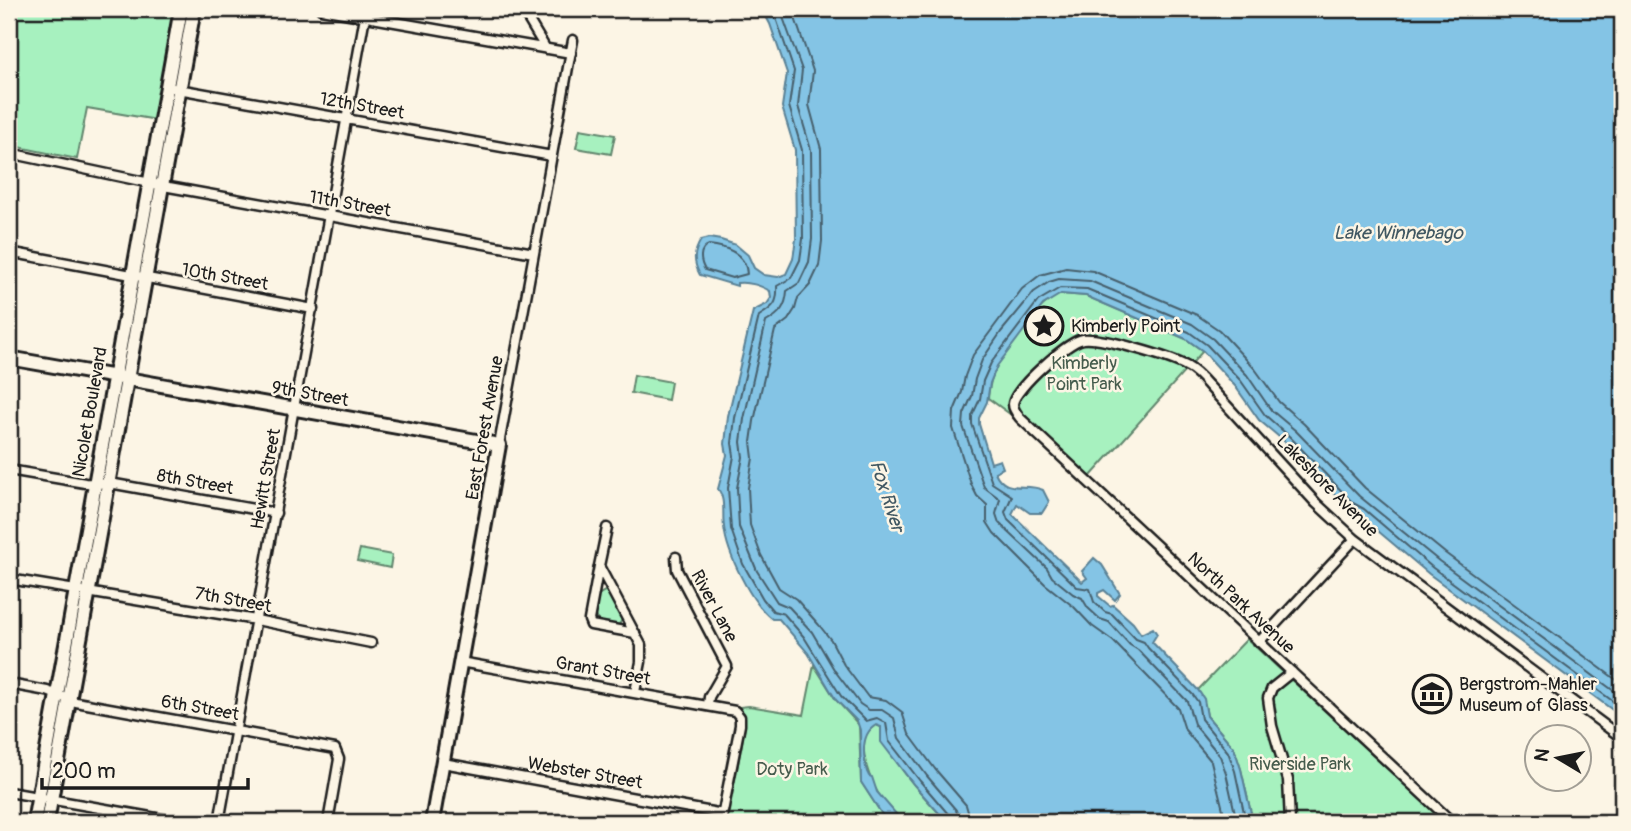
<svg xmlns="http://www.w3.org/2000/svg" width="1631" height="831" viewBox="0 0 1631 831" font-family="Pangolin,sans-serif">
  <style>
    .green { fill: #a7f1bf; stroke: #62866e; stroke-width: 2 }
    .water { fill: #84c4e5; stroke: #5a8195; stroke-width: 2 }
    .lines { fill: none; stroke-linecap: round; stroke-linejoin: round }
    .shore { stroke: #465f6c; stroke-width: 2 }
    .street-casing { stroke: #1c1c1c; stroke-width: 13 }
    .secondary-casing { stroke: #1c1c1c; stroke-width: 18 }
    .street { stroke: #fcf5e5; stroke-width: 8 }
    .secondary { stroke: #fcf5e5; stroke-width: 12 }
    .labels { text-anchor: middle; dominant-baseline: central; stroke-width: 5; stroke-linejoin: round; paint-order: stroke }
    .street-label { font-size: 18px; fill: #1c1c1c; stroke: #fcf5e5 }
    .poi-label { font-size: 18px; fill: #1c1c1c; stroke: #fcf5e5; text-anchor: start }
    .park-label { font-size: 18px; fill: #465c4d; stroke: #fcf5e5 }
    .water-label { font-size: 19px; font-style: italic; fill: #405762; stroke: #fcf5e5 }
  </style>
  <rect width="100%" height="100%" fill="#fcf5e5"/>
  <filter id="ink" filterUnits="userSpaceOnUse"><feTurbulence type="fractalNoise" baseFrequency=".0143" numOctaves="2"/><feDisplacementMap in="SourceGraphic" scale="14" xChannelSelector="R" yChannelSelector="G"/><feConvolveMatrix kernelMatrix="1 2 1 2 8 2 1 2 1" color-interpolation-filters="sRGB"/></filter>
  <g filter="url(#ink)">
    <path class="green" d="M9,9h168l-20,111 -70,-12 -10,51 -68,-14z
      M580,129l35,6 -4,19 -35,-6z
      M1061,294l25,2 100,43 17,12 -113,126 -71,-67 -9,4 -22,-16c1,-12 4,-23 9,-33 12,-20 42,-64 64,-71z
      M634,375l37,7 -3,18 -37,-7z
      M360,549l32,6 -2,13 -33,-7z
      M605,591l5,3 13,24 -4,7 -20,-3 -4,-6 3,-21z
      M1247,639l198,183h-192l-12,-53 -7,-21 -27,-32 -2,-11 -7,-15z
      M814,665l22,35 23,25 2,57 26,40h-160l18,-95 -1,-11 -5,-9 10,-1 55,9z
      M876,725l5,2c8,35 43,69 66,95h-44c-9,-9 -19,-18 -25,-29 -10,-17 -25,-56 -2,-68z"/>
    <path class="water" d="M762,9h860v708l-193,-143 -70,-59 -10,-6 -64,-67 -26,-22 -24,-34 -32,-35 -17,-12 -100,-43 -25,-2 -18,11 -46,61 -7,17 -3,19 -8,16v6l12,39 9,-3 3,8 -8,4c10,23 30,10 48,18l6,12 -7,11h-12l-13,-9 -5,10 70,68 5,-4 -5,-7 12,-13 8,7 18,29 -5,6 -11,-10 -6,3v3l12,10 3,-1 20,18 8,11 12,-6 4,6 -5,8 46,48 6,9 3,17 27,32 7,21 12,53h-306l-33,-37 -33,-43v-15l-5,-2c-16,9 -13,31 -9,47l2,4 3,1 5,15 26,30h-16l-26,-40 -1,-52 -3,-9 -21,-21 -28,-47 -29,-34h-7c-21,-16 -45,-65 -48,-92 -2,-12 2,-28 -6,-38l9,-34 -2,-11 3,-28 25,-105 14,-7 4,-6 -1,-7c-11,-6 -20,-9 -33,-8v3l-37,-11c-7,-13 -7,-22 1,-35l8,-2 12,2 15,5 12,10 6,13 10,7 14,2 8,-3 7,-15 3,-20 -1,-89 -13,-43 5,-34 -17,-49z"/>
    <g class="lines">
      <path class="shore" d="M770,9l7,12 17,50 -5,35 13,44 1,89 -3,21 -9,18 -14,8c1,17 -3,21 -18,30l-24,102 -3,25 2,13 -6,32 3,41 12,35 20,35 10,12 11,3 20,23 37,59 25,25 11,-3 9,5 3,18 31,40 29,34 2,7
        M780,9l22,61 -4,36 13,44 1,89 -3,23 -10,21 -12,8c-1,16 -7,23 -21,31l-22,97 -3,23 2,15 -6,31 2,39 18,44 20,31 12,5 23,25 23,39 25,33 9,6h13l12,8 5,20 28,38 29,34 4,12
        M792,9l21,62 -4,34 12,44 1,92 -3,25 -9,19 -12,13 -3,11 -7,11 -13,10 -21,91 -3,21 2,16 -5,30 2,37 11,30 18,33 17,11 23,26 12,15 13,25 24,32 18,3 16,12 7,22 26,35 31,36 5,17
        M709,245c18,2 37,9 38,29l-15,4 -27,-8c-5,-8 -7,-21 4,-25z
        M1226,822l-15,-61 -26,-31 -7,-22 -65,-67 -21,-15 -18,-19 -29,-23 -51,-51 -7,-11v-17l-10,-9 -6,-12 -18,-56 1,-17 8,-19 3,-16 8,-21 49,-66 18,-14 26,-7 27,3 104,44 22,15 36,39 24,33 25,22 61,64 80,65 177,131
        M1237,822l-11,-49 -6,-17 -26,-32 -7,-23 -49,-51 -8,-5 -21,-23 -9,-3 -12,-11 -6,-10 -9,-4 -21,-17 -5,-9 -48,-45 -3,-9 4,-15 -16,-12 -21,-61 1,-12 8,-18 3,-17 7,-19 19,-28 33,-40 15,-10 10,-3 31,2 102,43 21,15 34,36 24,35 25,21 63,65 80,65 183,136
        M1246,822l-11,-51 -7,-19 -27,-33 -3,-17 -5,-7 -45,-47 -4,-6 -8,-3 -24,-25 -7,-2 -11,-10 -4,-13 -13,-2 -69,-67 -3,-8 7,-16 -20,-13 -20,-59v-8l8,-17 3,-18 8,-18 47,-62 22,-13 27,1 102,43 18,13 34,36 24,34 25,22 63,66 11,6 69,59 189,140"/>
      <defs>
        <path id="street" d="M321,9l250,44
          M522,9l24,40
          M167,87l385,69
          M9,153l160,34 365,66
          M9,252l304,57
          M499,445l74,-405
          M9,470l76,13 30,1 161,29
          M607,528l-8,38 42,79v17l-6,30
          M676,557l1,13 50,96 -18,31 -1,8
          M599,566l-10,54 2,5 44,8
          M9,579l247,41 115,23
          M1259,642l96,-103
          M460,662l275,49 5,6v8l-19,97
          M9,684l38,7 29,11 259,47 4,10 -11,63
          M443,763l280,51
          M9,792l170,30
          M219,822l146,-806
          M1290,822l-2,-42 -16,-54 -4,-28 4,-10 20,-16
          M1452,822l-432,-404c-4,-5 -7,-9 -7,-14 1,-15 55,-63 70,-65 19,-2 88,18 105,28 8,4 14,11 20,18l108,118 39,36 267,199"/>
        <path id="secondary" d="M9,358l490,87 -67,377
          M34,822l147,-813
          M47,822l147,-813"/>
      </defs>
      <use href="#street" class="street-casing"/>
      <use href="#secondary" class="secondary-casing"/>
      <use href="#street" class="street"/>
      <use href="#secondary" class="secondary"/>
    </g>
  </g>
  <defs>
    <symbol id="sight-ring" viewBox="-11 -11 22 22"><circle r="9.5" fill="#fcf5e5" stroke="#1c1c1c" stroke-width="1.5"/><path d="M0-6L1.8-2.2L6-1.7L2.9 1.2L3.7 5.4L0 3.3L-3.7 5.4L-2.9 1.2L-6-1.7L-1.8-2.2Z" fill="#1c1c1c"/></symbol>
    <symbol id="museum-ring" viewBox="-11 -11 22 22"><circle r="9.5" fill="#fcf5e5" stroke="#1c1c1c" stroke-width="1.5"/><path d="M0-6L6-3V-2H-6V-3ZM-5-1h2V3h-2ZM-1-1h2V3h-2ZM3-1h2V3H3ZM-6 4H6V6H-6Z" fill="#1c1c1c"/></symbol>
  </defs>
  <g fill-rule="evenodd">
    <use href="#sight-ring" x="1022" y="304" width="44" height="44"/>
    <use href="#museum-ring" x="1410" y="672" width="44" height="44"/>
  </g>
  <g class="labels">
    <g class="street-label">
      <text transform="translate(362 106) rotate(10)">12th Street</text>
      <text transform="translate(350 204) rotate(10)">11th Street</text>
      <text transform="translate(225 277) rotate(10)">10th Street</text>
      <text transform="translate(310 394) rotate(10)">9th Street</text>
      <text transform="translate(90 412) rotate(-80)">Nicolet Boulevard</text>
      <text transform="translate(485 428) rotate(-80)">East Forest Avenue</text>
      <text transform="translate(266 479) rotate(-80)">Hewitt Street</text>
      <text transform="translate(195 482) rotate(10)">8th Street</text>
      <text transform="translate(1327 486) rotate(45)">Lakeshore Avenue</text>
      <text transform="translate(233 600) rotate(10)">7th Street</text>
      <text transform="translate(1241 603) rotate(43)">North Park Avenue</text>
      <text transform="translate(714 606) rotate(62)">River Lane</text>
      <text transform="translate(603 671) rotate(10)">Grant Street</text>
      <text transform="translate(200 708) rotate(10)">6th Street</text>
      <text transform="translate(585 773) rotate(10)">Webster Street</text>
    </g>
    <g class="poi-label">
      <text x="1071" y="326">Kimberly Point</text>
      <text x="1459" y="684">Bergstrom-Mahler<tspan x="1459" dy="21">Museum of Glass</tspan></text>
    </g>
    <g class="park-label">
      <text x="1084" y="363">Kimberly<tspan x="1084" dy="21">Point Park</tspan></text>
      <text x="1300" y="764">Riverside Park</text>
      <text x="792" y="769">Doty Park</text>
    </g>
    <g class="water-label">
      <text x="1398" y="233">Lake Winnebago</text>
      <text transform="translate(887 496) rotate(72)">Fox River</text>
    </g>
  </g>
  <rect width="1631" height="831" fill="none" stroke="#fcf5e5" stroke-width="35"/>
  <rect x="18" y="18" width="1596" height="796" fill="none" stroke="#1c1c1c" stroke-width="2.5" filter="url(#ink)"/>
  <g transform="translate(1558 758) rotate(280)"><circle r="33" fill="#fcf5e5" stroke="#a29e95" stroke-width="2"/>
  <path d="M0-5L12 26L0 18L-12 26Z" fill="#1c1c1c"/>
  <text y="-10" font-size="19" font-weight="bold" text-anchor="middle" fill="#1c1c1c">N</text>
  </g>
  <path d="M42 778v10h206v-10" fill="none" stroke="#1c1c1c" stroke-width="3.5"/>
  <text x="52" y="778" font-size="21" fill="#1c1c1c" stroke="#fcf5e5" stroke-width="5" paint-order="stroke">200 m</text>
</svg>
